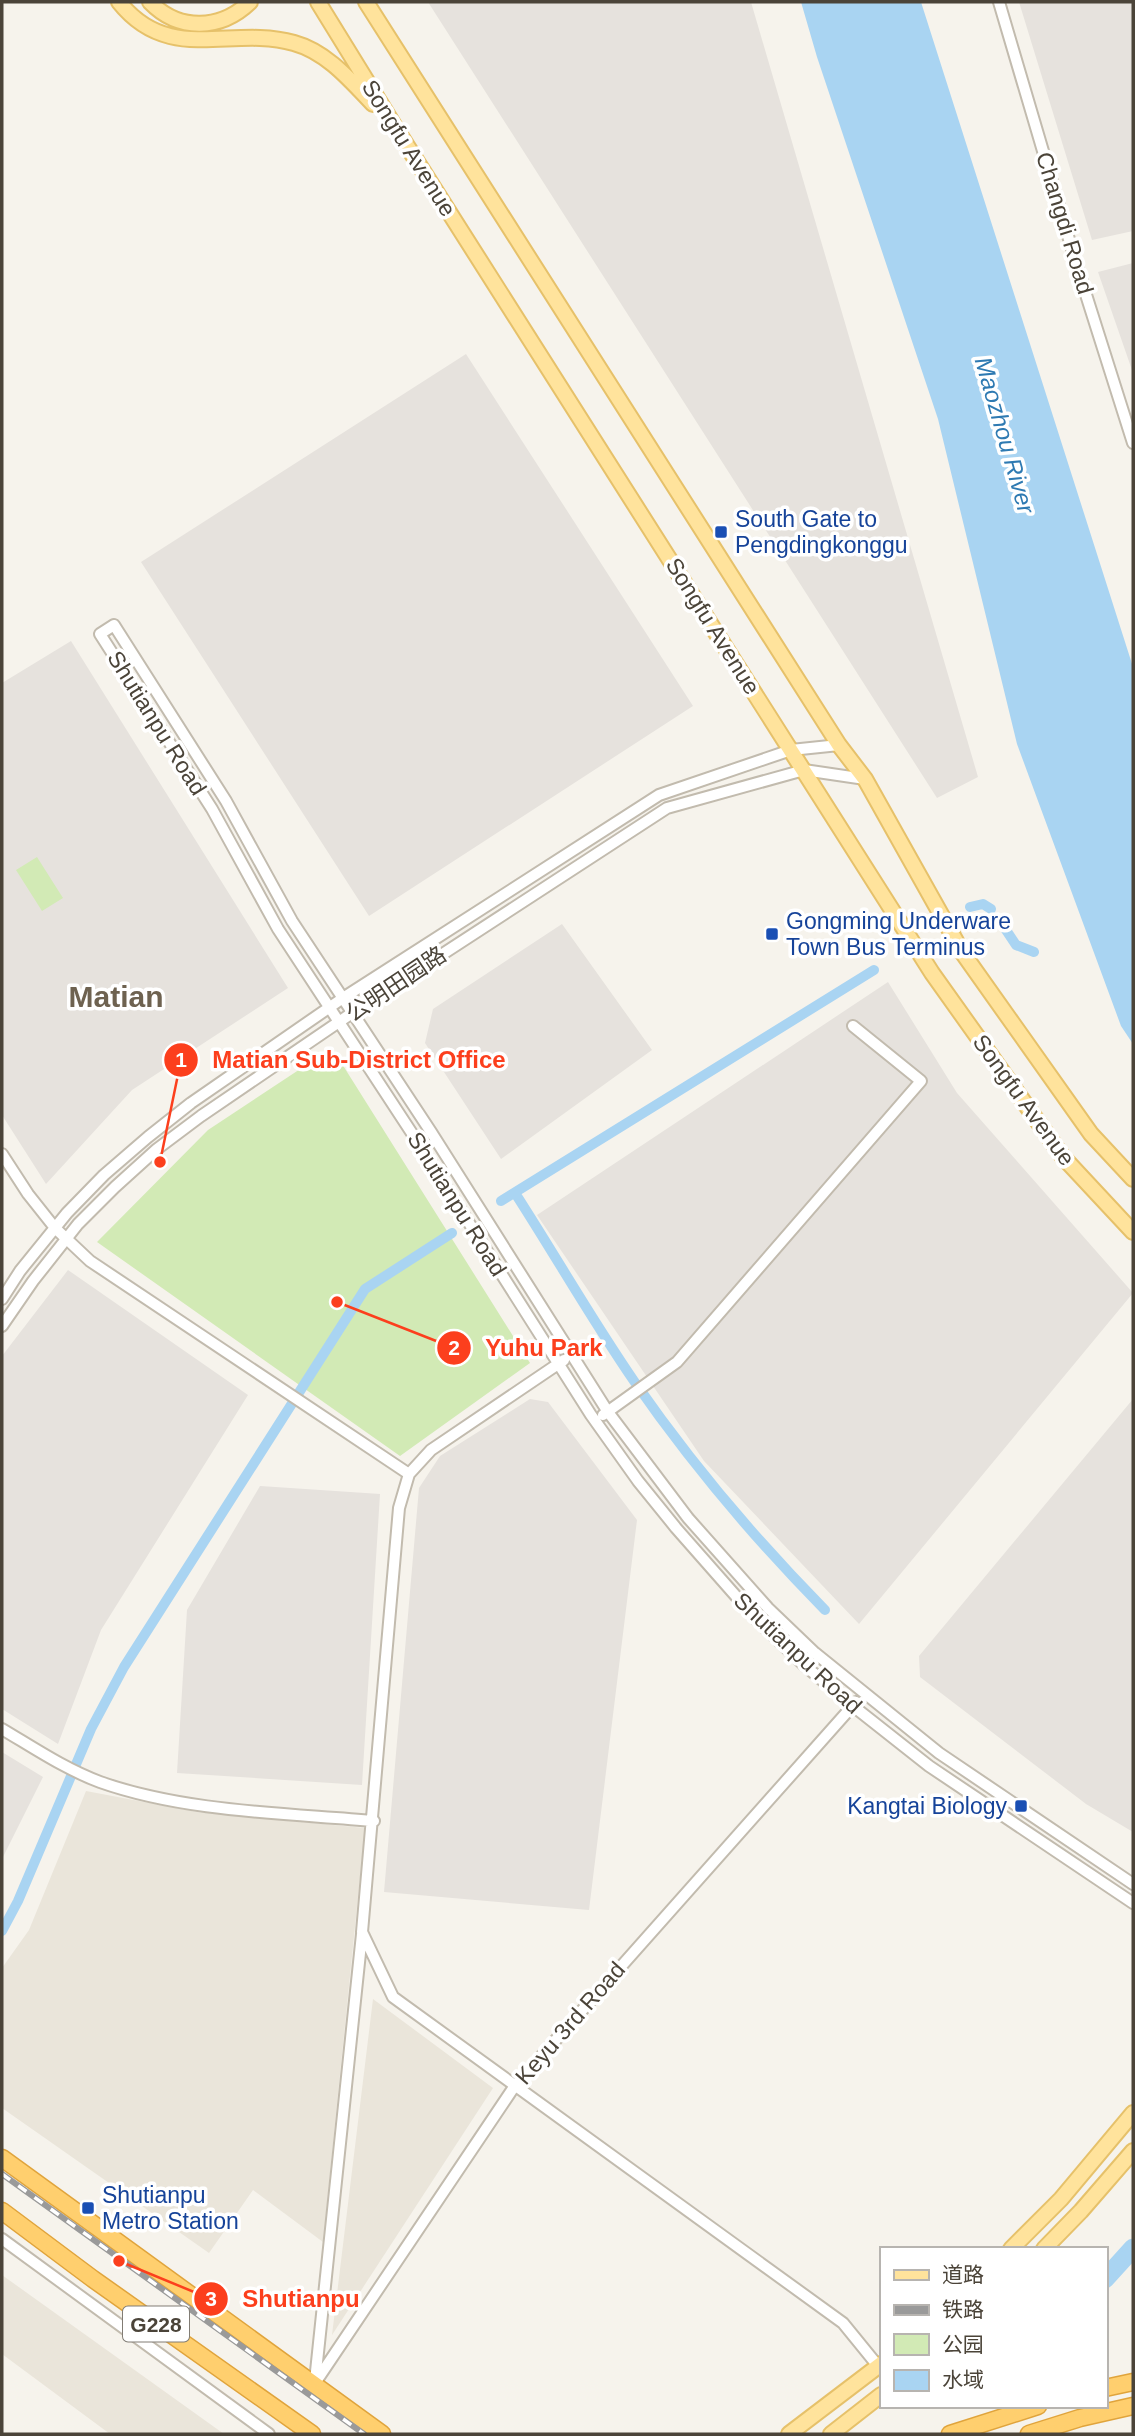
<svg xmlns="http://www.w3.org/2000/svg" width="1135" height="2436" viewBox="0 0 1135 2436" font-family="Arial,'Noto Sans SC',sans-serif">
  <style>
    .residential { fill: #eae5da }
    .industrial { fill: #e6e2dd }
    .green { fill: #d2eab5 }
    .water { fill: #a9d4f2 }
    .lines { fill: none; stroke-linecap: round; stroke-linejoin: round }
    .canal { stroke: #a9d4f2; stroke-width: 10 }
    .river { stroke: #a9d4f2; stroke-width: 19 }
    .minor-casing { stroke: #c2bbae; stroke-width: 14 }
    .major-casing { stroke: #e6c16a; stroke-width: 18 }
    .highway-casing { stroke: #e0a43c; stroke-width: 19 }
    .minor { stroke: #fff; stroke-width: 10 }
    .major { stroke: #ffe39c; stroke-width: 14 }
    .highway { stroke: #ffcf6e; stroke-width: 16 }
    .rail-casing { stroke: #9a9a9a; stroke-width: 6 }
    .rail { stroke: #fff; stroke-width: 3.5; stroke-dasharray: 10; stroke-linecap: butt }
    .transit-dot { fill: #1a4fb4; stroke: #fff; stroke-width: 2.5 }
    .labels { text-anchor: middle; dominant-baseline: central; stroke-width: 7; stroke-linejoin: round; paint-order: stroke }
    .shield { fill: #fff; stroke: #817c74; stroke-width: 2 }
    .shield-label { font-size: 21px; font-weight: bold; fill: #4b4439 }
    .street-label { font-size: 23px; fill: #4b4439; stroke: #fff }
    .transit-label { font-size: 23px; fill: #164399; stroke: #fff; text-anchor: start }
    .water-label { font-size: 24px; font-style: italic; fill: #2e7ab2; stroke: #fff }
    .district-label { font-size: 30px; font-weight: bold; fill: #6e6250; stroke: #fff }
    .leader { fill: none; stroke: #fc3f1d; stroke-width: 2.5 }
    .callout-dot { fill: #fc3f1d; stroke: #fff; stroke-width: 2.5 }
    .mark-label { font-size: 21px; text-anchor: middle; font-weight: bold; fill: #fff }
    .callout-label { font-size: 24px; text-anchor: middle; font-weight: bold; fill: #fc3f1d; stroke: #fff; stroke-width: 7; stroke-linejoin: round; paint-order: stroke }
  </style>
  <rect width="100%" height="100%" fill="#f6f3ec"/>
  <path class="residential" d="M86,1791l111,21 168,16 -42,414 -70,-52 -44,63 -207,-145v-140l27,-38z
    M373,1999l120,89 -161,247z
    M2,2275l222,159h-114l-108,-80z"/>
  <path class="industrial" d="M428,2h323l227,775 -41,21z
    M1019,2h114v229l-41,9z
    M1133,263v110l-35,-101z
    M466,354l227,352 -324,210 -228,-354z
    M71,641l217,347 -156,102 -86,94 -44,-69v-432z
    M562,924l90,126 -151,109 -76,-116 8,-34z
    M888,982l69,111 176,200 -274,331 -155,-163 -167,-246z
    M68,1270l180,125 -147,235 -43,114 -56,-35v-353z
    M530,1399l18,3 89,118 -48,390 -205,-18 35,-404 21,-32z
    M1133,1399v433l-47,-28 -166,-127 -1,-21z
    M260,1486l120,8 -18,291 -185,-12 10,-163z
    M2,1752l41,25 -41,82z"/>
  <path class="green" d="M37,857l26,41 -21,13 -26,-41z
    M332,1048l198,315 -130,93 -303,-214 111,-112z"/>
  <path class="water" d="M801,2h120l212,665v377l-12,-18 -104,-282 -79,-325 -121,-362z"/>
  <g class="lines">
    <path class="canal" d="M970,907l13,-3 8,5
      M1006,930l10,15 18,7
      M515,1193c40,62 77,127 119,188 57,82 121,158 191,229
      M501,1201l373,-231
      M2,1931l16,-30 73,-172 33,-62 241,-378 87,-56"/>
    <path class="river" d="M1105,2279l28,-31"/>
    <defs>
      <path id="minor" d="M999,2l77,261 57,180
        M2,1154l26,40 27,34 35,33 319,213
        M2,1299l18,-28 47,-58 37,-38 44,-38 43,-34 152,-105 316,-203 132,-45 48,-5
        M2,1326l31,-45 45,-57 37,-37 42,-38 44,-33 151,-103 315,-205 137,-38 61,9
        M564,1360l-133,90 -22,24 -10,34 -37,424 31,65 450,326 35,43
        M603,1415l74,-53 244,-281 -68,-55
        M2,1729c32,19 63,40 98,53 85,30 184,31 274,39
        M1133,1884l-194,-131 -124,-100 -47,-45 -80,-90 -80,-106 -177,-280 -139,-211 -66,-120 -112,-176 -14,9 112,175 66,120 139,212 174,274 47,66 38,47 81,92 47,45 49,41 76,60 204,137
        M2,2239l267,195
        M315,2381l47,-447
        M315,2383l199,-296 342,-385"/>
      <path id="major" d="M119,2c50,63 112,23 175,41 33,9 57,38 79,61
        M150,2c29,30 71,28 100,0
        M318,2l77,125 537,846 131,184 70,75
        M366,2l473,743 26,34 97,173 129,182 42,45
        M1011,2249l50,-50 72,-86
        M1044,2249l37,-38 52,-60
        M789,2434l92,-70
        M831,2434l50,-39"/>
      <path id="highway" d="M2,2158l380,276
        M2,2211l91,68 219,155
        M1105,2388l28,-6
        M950,2434l88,-28
        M1029,2434l51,-16 53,-12"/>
    </defs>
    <use href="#minor" class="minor-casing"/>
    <use href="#major" class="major-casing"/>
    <use href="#highway" class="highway-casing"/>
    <use href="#minor" class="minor"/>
    <use href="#major" class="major"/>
    <use href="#highway" class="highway"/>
    <defs>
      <path id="rail" d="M2,2174l362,260"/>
    </defs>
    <use href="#rail" class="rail-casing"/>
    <use href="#rail" class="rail"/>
  </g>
  <g class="transit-dot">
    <rect x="714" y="525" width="14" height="14" rx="3.5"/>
    <rect x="765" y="927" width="14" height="14" rx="3.5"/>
    <rect x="1014" y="1799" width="14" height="14" rx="3.5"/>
    <rect x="81" y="2201" width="14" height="14" rx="3.5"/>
  </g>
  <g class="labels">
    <rect class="shield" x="123" y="2306.5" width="66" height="35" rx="5"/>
    <g class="shield-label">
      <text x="156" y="2324">G228</text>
    </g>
    <g class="street-label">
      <text transform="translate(409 148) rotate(58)">Songfu Avenue</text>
      <text transform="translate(1065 223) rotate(73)">Changdi Road</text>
      <text transform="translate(713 626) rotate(58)">Songfu Avenue</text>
      <text transform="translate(157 723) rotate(58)">Shutianpu Road</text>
      <text transform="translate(396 984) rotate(-34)">公明田园路</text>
      <text transform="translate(1024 1100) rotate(54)">Songfu Avenue</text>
      <text transform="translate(457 1204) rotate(58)">Shutianpu Road</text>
      <text transform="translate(798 1653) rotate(43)">Shutianpu Road</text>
      <text transform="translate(570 2023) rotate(-49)">Keyu 3rd Road</text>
    </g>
    <g class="transit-label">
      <text x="735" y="519">South Gate to<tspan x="735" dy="26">Pengdingkonggu</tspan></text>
      <text x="786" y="921">Gongming Underware<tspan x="786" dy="26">Town Bus Terminus</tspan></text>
      <text x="1007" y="1806" text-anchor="end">Kangtai Biology</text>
      <text x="102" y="2195">Shutianpu<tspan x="102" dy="26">Metro Station</tspan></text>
    </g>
    <g class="water-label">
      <text transform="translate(1005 435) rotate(74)">Maozhou River</text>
    </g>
    <g class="district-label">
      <text x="116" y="996">Matian</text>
    </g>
  </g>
  <path class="leader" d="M160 1162L181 1060M337 1302L454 1348M119 2261L211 2299"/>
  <g class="callout-dot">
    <circle cx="160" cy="1162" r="7"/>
    <circle cx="337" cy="1302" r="7"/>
    <circle cx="119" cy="2261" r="7"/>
    <circle cx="181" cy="1060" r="18"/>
    <circle cx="454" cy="1348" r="18"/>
    <circle cx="211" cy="2299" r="18"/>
  </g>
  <g class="mark-label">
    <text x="181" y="1067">1</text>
    <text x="454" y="1355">2</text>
    <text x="211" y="2306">3</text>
  </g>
  <g class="callout-label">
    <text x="359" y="1068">Matian Sub-District Office</text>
    <text x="544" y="1356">Yuhu Park</text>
    <text x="301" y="2307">Shutianpu</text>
  </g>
  <rect width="1135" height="2436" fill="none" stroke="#4b4439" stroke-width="7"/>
  <rect x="880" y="2247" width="228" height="161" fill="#ffffff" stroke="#b7b4b0" stroke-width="2"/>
  <rect x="894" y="2270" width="35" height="10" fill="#ffe39c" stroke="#b7b4b0" stroke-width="2"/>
  <text x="942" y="2282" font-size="21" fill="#4b4439">道路</text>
  <rect x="894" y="2305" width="35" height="10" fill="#9a9a9a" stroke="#b7b4b0" stroke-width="2"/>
  <text x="942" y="2317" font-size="21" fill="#4b4439">铁路</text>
  <rect x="894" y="2334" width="35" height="21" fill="#d2eab5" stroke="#b7b4b0" stroke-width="2"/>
  <text x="942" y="2352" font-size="21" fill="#4b4439">公园</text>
  <rect x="894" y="2370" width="35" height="21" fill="#a9d4f2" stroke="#b7b4b0" stroke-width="2"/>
  <text x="942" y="2387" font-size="21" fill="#4b4439">水域</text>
</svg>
